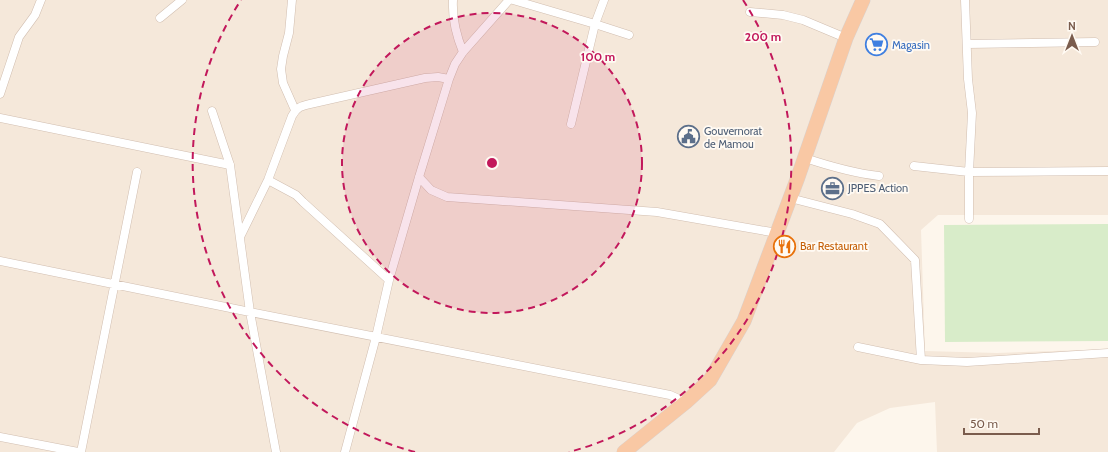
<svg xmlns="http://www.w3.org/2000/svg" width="1108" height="452" viewBox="0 0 1108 452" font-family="Cabin,sans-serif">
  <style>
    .residential { fill: #f5e8da }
    .green { fill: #d8ecc9 }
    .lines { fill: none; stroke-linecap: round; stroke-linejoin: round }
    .minor-casing { stroke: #d1beb0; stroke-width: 9 }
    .trunk-casing { stroke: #dad1cd; stroke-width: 15 }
    .minor { stroke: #fff; stroke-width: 8 }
    .trunk { stroke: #f9c8a4; stroke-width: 14 }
    .ring { fill: none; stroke: #c2185b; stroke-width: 2; stroke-dasharray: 7 5 }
    .labels { text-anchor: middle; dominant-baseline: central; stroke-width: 3.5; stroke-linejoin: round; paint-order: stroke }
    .shop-label { font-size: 11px; fill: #366cbe; stroke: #fffaf3; text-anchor: start }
    .service-label { font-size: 11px; fill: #4e5e75; stroke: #fffaf3; text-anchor: start }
    .food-label { font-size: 11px; fill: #c56008; stroke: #fffaf3; text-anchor: start }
    .centre { fill: #c2185b; stroke: #fffaf3; stroke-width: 2 }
    .ring-label { font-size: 12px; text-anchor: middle; font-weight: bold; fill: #c2185b; stroke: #fffaf3; stroke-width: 3.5; stroke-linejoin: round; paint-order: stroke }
  </style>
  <rect width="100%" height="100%" fill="#fdf6ec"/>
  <path class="residential" d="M0,0h1108v215h-170l-17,15 4,121 72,2 84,-3 27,1v101h-171l-2,-50 -45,6 -33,15 -23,29h-834z"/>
  <path class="green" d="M1108,224v117l-163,1 -1,-117z"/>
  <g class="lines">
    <defs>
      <path id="minor" d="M292,0l-3,33 -6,23 -2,13 2,14 12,27
        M453,0c-1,19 3,35 10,52
        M513,0l82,24 34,11
        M965,0l3,79 4,34 -3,59v47
        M750,12l33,3 20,5 43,18
        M160,18l22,-18
        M967,44l128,-2
        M0,94l19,-57 16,-22 6,-15
        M212,111l18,54 20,147 26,140
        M0,118l230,47
        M571,124l24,-100 9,-24
        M805,158c24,8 48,15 74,18
        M914,166l55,6 139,-1
        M419,177l12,13 16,7 210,15 120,21
        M268,180l28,15 7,7 86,78
        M790,198l62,16 28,10 35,36 6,100
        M240,237l28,-57 24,-64c5,-9 9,-10 18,-12l115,-26 13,-1 11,2
        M0,261l250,51 420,83 16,7
        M858,347l63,13 46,2 141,-9
        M0,437l78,15
        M81,452l56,-280
        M345,452l31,-115 13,-57 30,-103 30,-98 6,-15 8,-12 46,-52"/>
      <path id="trunk" d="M624,452l62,-50 24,-22 34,-59 54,-144 48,-139 17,-38"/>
    </defs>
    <use href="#minor" class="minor-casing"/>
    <use href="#trunk" class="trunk-casing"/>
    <use href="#minor" class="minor"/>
    <use href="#trunk" class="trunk"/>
  </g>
  <circle cx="492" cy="163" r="150" fill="#c2185b" fill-opacity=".12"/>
  <g class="ring">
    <circle cx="492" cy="163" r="150"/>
    <path d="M415 452A299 299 0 0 1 241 0M743 0A299 299 0 0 1 569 452"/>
  </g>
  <defs>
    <symbol id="supermarket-ring" viewBox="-11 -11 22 22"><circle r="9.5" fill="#fffaf3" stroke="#3f7fe0" stroke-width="1.5"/><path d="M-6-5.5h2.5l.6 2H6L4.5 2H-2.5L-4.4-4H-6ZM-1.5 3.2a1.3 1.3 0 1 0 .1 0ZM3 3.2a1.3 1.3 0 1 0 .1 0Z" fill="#3f7fe0"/></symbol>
    <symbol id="civic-ring" viewBox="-11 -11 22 22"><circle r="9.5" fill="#fffaf3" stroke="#5c6f8a" stroke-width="1.5"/><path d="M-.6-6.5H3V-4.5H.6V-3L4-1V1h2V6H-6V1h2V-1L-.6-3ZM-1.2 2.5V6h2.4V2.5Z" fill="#5c6f8a"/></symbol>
    <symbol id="office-ring" viewBox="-11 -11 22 22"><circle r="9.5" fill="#fffaf3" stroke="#5c6f8a" stroke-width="1.5"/><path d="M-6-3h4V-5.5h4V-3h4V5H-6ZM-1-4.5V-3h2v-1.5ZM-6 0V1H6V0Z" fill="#5c6f8a"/></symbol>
    <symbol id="restaurant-ring" viewBox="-11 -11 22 22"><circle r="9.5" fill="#fffaf3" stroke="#e8710a" stroke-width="1.5"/><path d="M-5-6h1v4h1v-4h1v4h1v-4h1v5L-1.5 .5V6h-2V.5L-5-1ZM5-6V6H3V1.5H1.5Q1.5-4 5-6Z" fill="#e8710a"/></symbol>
  </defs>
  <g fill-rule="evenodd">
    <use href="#supermarket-ring" x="864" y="32" width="25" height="25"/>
    <use href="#civic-ring" x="676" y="124" width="25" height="25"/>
    <use href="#office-ring" x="820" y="176" width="25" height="25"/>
    <use href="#restaurant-ring" x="772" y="234" width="25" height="25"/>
  </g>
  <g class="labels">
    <g class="shop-label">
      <text x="892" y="45">Magasin</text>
    </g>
    <g class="service-label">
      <text x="704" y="131">Gouvernorat<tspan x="704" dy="13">de Mamou</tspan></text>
      <text x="848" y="188">JPPES Action</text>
    </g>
    <g class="food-label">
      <text x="800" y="246">Bar Restaurant</text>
    </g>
  </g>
  <circle cx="492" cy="163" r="6" class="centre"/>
  <g class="ring-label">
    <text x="763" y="41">200 m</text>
    <text x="598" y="61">100 m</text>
  </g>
  <g transform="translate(1072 36)" stroke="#fffaf3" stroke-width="3" paint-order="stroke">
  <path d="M0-3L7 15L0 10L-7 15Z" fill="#7a5c4d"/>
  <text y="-6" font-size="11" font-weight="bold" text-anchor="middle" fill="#7a5c4d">N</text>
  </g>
  <path d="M964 428v6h75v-6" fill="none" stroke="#7a5c4d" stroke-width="2"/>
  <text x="970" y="428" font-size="12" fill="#7a5c4d" stroke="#fffaf3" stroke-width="3" paint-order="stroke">50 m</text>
</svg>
